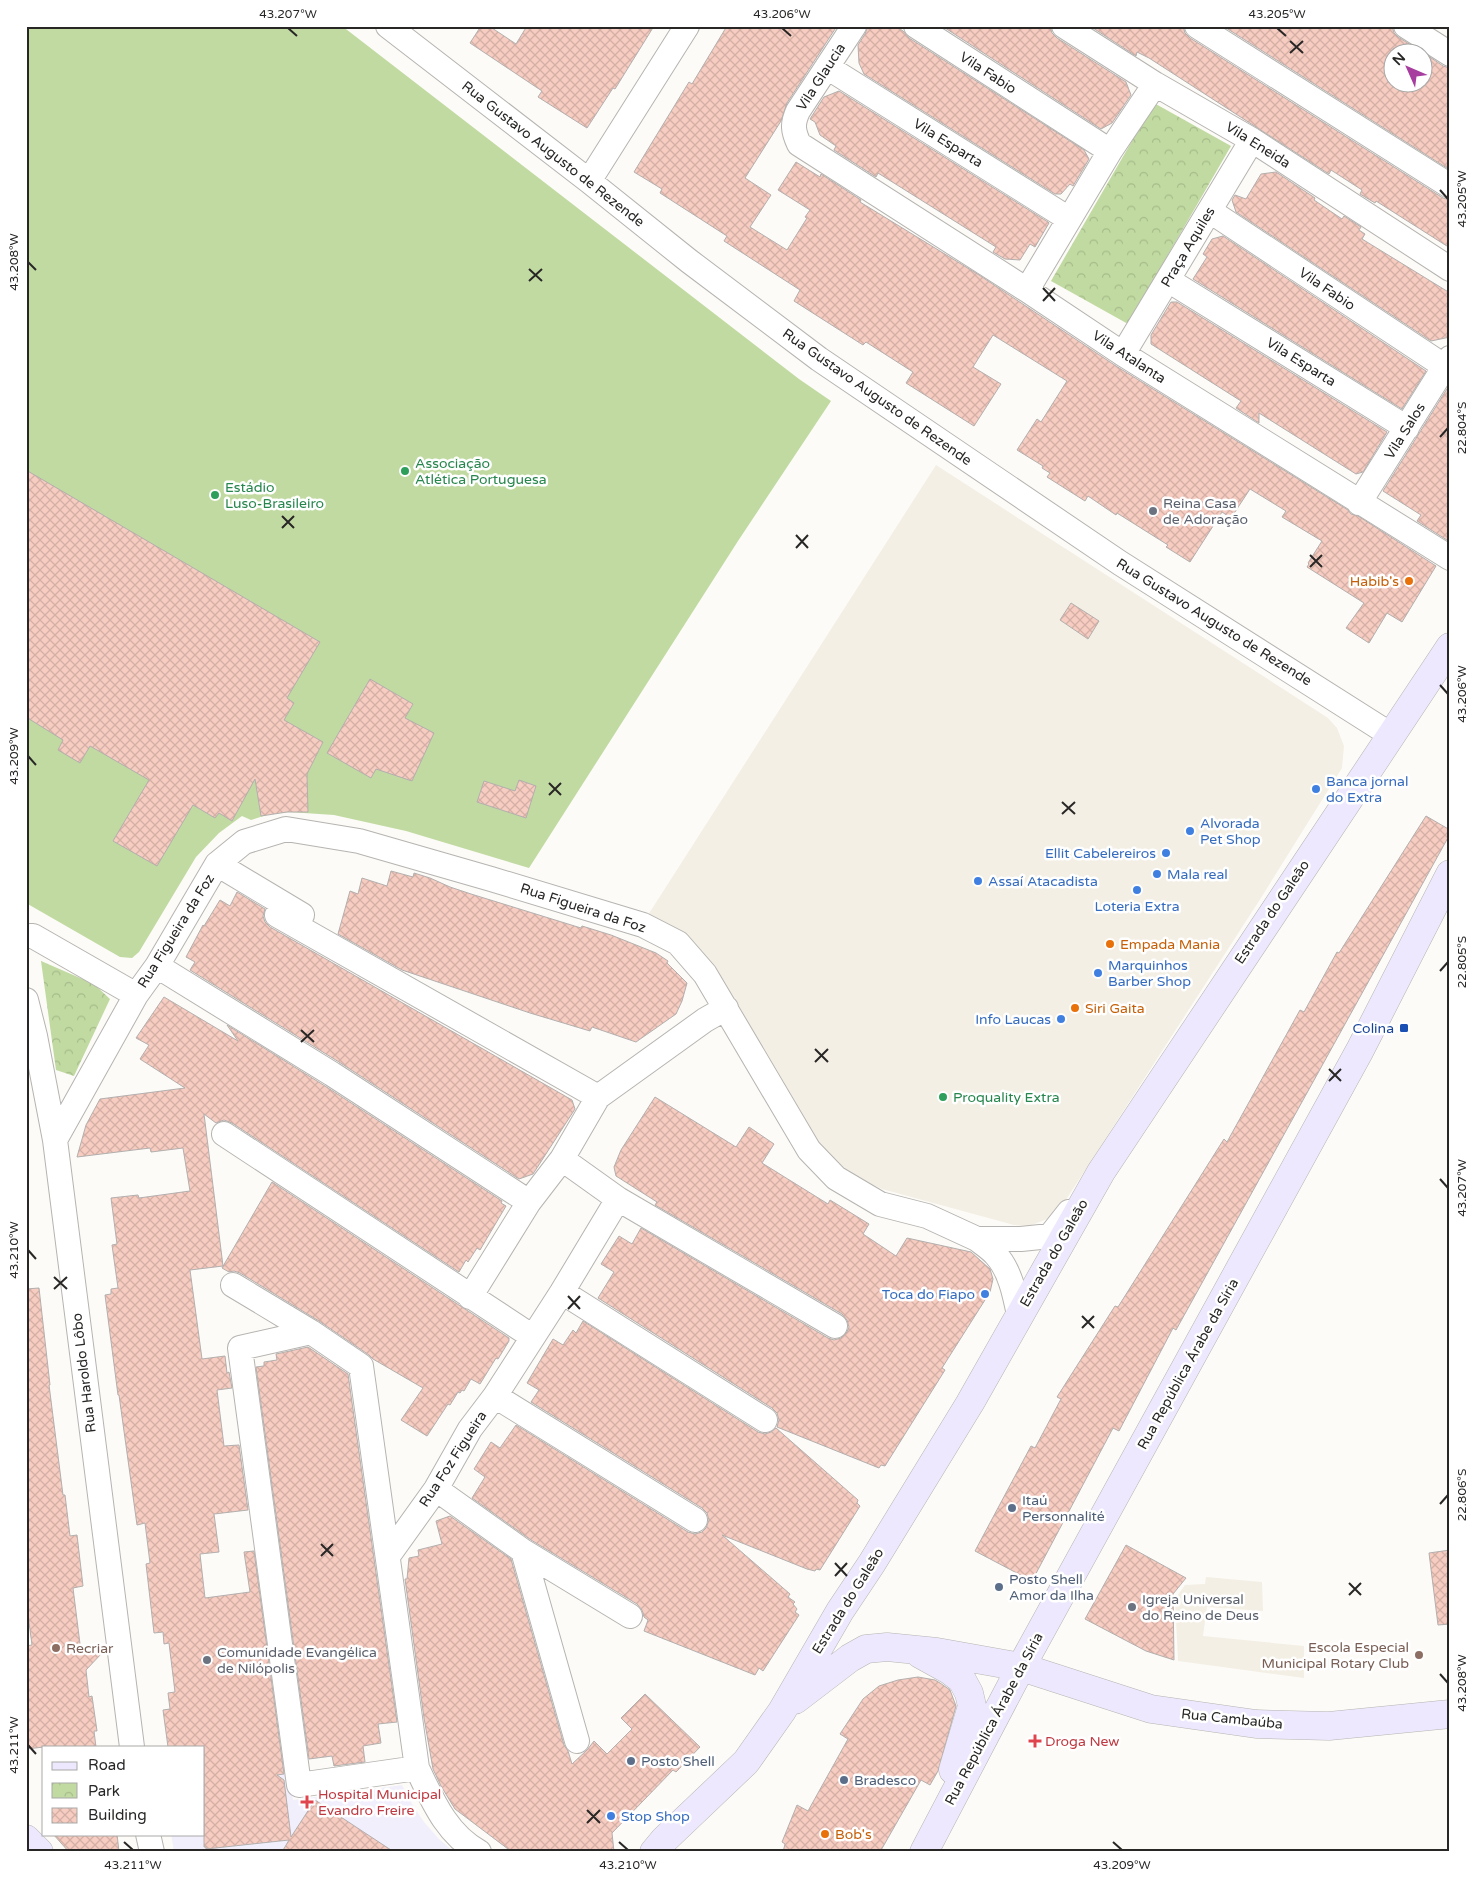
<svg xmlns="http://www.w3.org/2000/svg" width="1476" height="1878" viewBox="0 0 1476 1878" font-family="'Varela Round',sans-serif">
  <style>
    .built { fill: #f3efe4 }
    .medical { fill: #f2effc }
    .park { fill: url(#park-crowns) }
    .garden { fill: #c1daa1 }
    .building { fill: url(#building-cross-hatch); stroke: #b3afae }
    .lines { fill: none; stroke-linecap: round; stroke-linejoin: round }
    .street-casing { stroke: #b6b4b1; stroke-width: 26 }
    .secondary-casing { stroke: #b6b4b1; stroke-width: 29 }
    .street { stroke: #fff; stroke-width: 24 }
    .secondary { stroke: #ede8fe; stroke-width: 28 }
    .ticks { fill: none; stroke: #282726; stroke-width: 2 }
    .leisure-dot { fill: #2e9e5b; stroke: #fff; stroke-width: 2 }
    .worship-dot { fill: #6b7280; stroke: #fff; stroke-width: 2 }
    .food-dot { fill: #e8710a; stroke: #fff; stroke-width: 2 }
    .shop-dot { fill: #3f7fe0; stroke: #fff; stroke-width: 2 }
    .transit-dot { fill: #1a4fb4; stroke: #fff; stroke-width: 2 }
    .service-dot { fill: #5c6f8a; stroke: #fff; stroke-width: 2 }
    .education-dot { fill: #8d6e63; stroke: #fff; stroke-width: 2 }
    .health-dot { fill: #e0444e; stroke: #fff; stroke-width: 2 }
    .labels { text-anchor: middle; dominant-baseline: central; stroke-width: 5; stroke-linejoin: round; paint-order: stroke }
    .street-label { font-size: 14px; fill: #282726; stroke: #fff }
    .leisure-label { font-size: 14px; fill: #27864d; stroke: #fff; text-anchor: start }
    .worship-label { font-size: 14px; fill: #5b616d; stroke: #fff; text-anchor: start }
    .food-label { font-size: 14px; fill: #c56008; stroke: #fff; text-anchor: start }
    .shop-label { font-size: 14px; fill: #366cbe; stroke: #fff; text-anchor: start }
    .transit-label { font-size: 14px; fill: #164399; stroke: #fff; text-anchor: end }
    .service-label { font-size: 14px; fill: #4e5e75; stroke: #fff; text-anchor: start }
    .education-label { font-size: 14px; fill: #785e54; stroke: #fff; text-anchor: end }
    .health-label { font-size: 14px; fill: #be3a42; stroke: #fff; text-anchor: start }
    .neatline { fill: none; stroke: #282726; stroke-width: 2 }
    .ticks-label { font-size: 12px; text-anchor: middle; fill: #282726 }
  </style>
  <defs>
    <pattern id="park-crowns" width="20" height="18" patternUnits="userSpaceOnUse" patternTransform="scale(1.25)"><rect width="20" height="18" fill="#c1daa1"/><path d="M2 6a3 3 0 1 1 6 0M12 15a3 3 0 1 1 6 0" fill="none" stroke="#a6bb8a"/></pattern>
    <pattern id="building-cross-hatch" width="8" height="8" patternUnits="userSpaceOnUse" patternTransform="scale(1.25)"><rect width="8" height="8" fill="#f7ccc1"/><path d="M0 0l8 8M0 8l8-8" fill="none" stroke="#d4afa6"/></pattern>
  </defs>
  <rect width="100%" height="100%" fill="#fcfbf7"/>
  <path class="built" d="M936,465l392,253 9,10 7,18 -2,22 -83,133 -199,308 -13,10 -18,7 -15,-1 -132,-36 -28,-13 -17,-14 -14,-14 -18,-27 -88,-151 -15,-19 -18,-16 -17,-11 -19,-9z
    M1206,1577l56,5 1,29 -56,-4 -4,29 101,10v32l-126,-17 -3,-62 10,-14 20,-1z"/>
  <path class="medical" d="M286,1752l7,48 109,-15 10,19 12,18 15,17 15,13h-280l-3,-18h33v-71z"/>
  <path class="park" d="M1154,103l77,43 -103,178 -77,-43z
    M41,961l53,23 16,15 -36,77 -18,-6z"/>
  <path class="garden" d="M26,26h316l457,353 32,22 -93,140 -209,327 -123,-37 -72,-16 -45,-3 -19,2 -19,6 -9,-4 -23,17 -23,24 -57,95 -7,6 -12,-1 -94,-54z"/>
  <path class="building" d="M481,26h8l27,18 11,-18h127l-39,63 -2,-1 -26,40 -49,-31 4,-6 -72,-48z
    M727,26h110l-50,77 -6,18 -36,57 26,17 -21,32 37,23 20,-32 -2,-1 5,-7 -32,-20 18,-28 24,15 1,-3 40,26 -1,2 119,73 137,91 232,144 3,4 7,2 78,50 -34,56 -15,-9 -18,30 -23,-15 18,-25 -57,-36 2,-3 -1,-1 14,-22 -40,-24 4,-6 -36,-22 -19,29 -9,-6 -32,50 -24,-15 2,-2 -51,-32 -1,2 -28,-19 -3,5 -38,-24 3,-4 -8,-5 1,-2 -26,-16 20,-31 4,3 26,-41 -74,-46 -20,32 28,17 -27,42 -68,-43 7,-11 -47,-30 -3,3 -69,-44 6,-11 -76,-49 3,-5 -67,-43 2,-4 -28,-17 55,-90 3,2z
    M868,26h28l7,5 6,7 175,112 5,9 -16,27 -3,-2 -9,10h-6l-191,-120 -5,-11 -1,-18 7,-11z
    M942,26h108l2,7 5,5 69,44 5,13 -19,28 -11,6z
    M1090,26h93l2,7 5,5 253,160 7,2v48l-74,-47 -1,2 -15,-9 2,-4 -31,-20 -2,4 -180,-116 -12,-6 -1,4z
    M1223,26h169l2,7 4,4 24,15h-28v30h30v-29l19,13 7,2v102z
    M839,91l209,131 1,1 -14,24 -5,-3 -10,16 -15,-1 -12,-7 3,-5 -118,-74 -2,4 -42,-27 2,-4 -16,-11 -5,-13 -5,-3 14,-22z
    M1276,172l39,26 -1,2 28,19 2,-3 17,11 -2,3 6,4 -3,5 88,54v44l-19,4 -195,-129 -4,-12 3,-5 11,4 15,-25z
    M1223,236l203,135 -24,38 -209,-130 14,-22 -4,-3 9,-15z
    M1171,302h6l210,130 -24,40 -7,2 -97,-61v10l-23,-15 5,-7 -90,-57v-9z
    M1450,384v158l-33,-21 4,-6 -38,-24z
    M26,470l294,172 -33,56 7,5 -10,17 39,22 -16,32 1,38h-21l-26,4 -6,-37 -23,42 -13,-8 -4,5 -22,-13 -36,61 -44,-25 36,-61 -59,-34 -10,17 -22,-13 5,-10 -37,-23z
    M1071,603l28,18 -11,18 -28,-19z
    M370,679l43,25 -8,14 29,15 -22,48 -36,-12 -5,9 -44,-25z
    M519,780l17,6 -10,32 -49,-16 7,-21 31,10z
    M1426,816l24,14v4l-274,496 -3,-2 -54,103 -6,-3 -81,153 -57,-30 56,-105 4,2 26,-49 -4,-2 58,-91 3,1 106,-168 3,3 73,-132 4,2 33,-60 2,1z
    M391,871l22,6 1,-4 16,5 20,9 21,7 110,34 1,-2 29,9 45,18 12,8 -1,2 20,20 -5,18 -6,13 -40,28 -44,-15 -2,4 -60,-18 -128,-43 -64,-36 12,-43 8,3 4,-16 25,8z
    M237,892l28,17 -2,7 2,6 5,5 302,173 3,9 -42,65 -14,5 -180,-117 -149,-92 5,-8 -9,-5 17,-32 1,1 16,-26 10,6z
    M164,997l74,44 -11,-16 98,61 177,115 -1,2 5,3 -26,44 -3,-2 -9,14 -2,-2 -7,12 -227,-149 -8,-3 -8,3 -12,-9 19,152 -33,4 12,89 23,-3 2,17 2,-1 3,16 -15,2 7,56 15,-1 9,65 -34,4 5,38 -19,2 5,44 45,-6 -6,-40 10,-1 30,223 -7,1 7,5 7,57 24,-37 79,52h-112l7,-12 -83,9v-2h-2v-100h-36l-5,-37 7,-1 -2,-16 7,-1 -6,-49 -5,1 -1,-12 -9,1 -8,-69 4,-1 -5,-40 -8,2 -18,-130h-1l-13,-100 6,-1v-5l7,-1 -6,-43 5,-1 -6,-46 27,-3 1,3 51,-7 -7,-43 -32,4 -1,-4 -73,9 9,-32 14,-26 85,-11 -45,-29 9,-14 -13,-7z
    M655,1097l81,50 13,-20 25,17 -12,19 66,41 2,-4 39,24 -6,10 33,22 11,-18 64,14 19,17 3,10 -3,13 -48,76 3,2 -60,96 -4,-1 -2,3 -102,-41 2,-7 -2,-7 -5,-5 -174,-110 16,-26 -13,-8 18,-28 13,8 9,-16 187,110 6,2 7,-2 6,-6 2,-5 -2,-7 -5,-6 -187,-109 2,-3 -41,-26 -2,-9 7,-17z
    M272,1182l237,156v3l-11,18 -2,-1 -16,26 -9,-5 -7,12 -2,-1 -2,3 -2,-1 -8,13 -2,-1 -21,32 -26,-16 22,-32 -50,-29 -4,-4 -50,-34 -79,-48 -6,-2 -5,1 -7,-4z
    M39,1288l11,97h-1l14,110h2l5,41 7,-1 6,51 -10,2 8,64 21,1 -16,17 3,27 3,-1 5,35h-3l2,16h-52l-18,2v-103l6,-1 -6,-45v-311z
    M583,1321l175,111 7,2 6,-2 5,-4 82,72 -1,3 3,3 -40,64 -4,-1 -1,2 -8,-2 -85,-34 68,59 -2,3 7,5 -2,2 4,5 -2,3 4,3 -36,56 -4,-3 -4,7 -111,-44 4,-11 -4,-3 -2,-7 -5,-6 -106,-64 -59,-42 13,-21 -11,-8 17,-27 9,6 16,-23 172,107 7,2 7,-2 4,-4 3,-8 -2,-7 -5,-5 -171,-106 8,-12 -12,-7 26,-44 10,6 10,-15 3,3z
    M308,1347l40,27 49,348 -19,2 3,19 -18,3 2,16 -31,4 -2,-10 -23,3 -53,-392 8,-1v-4l13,-2 -1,-6z
    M450,1516l61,43 53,186 4,6 4,13 15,-14 7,-9 13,13 25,-25 -11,-11 24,-24 55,53 -24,25 -3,-2 -61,63 2,19h-102l-57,-43 -14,-23 -8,-17 -9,-51 -19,-139h2l2,-21 10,-2 -1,-6 24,-6 -6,-23z
    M1126,1545l60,33 -13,16 1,66 -28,-9 -61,-32z
    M1450,1550v74l-12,1 -9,-72z
    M918,1677l17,3 5,3 10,7 6,16 -18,65 -8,14 -9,-5 -41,72h-97l2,-8 -3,-2 15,-37 11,6 40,-72 -8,-5 23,-35 16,-13 19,-6z
    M53,1834h64l2,18h-50z"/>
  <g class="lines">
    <defs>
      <path id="street" d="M388,26l201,155 100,80 130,98 301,204 271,172
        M854,26l-56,85c-6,13 -5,20 1,33l228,146 96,64 327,204
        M916,26l194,125
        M1064,26l91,58 97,56 198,129
        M1197,26l253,160
        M1406,26l44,28
        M827,67l242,152
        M589,181l98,-155
        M1210,211l234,155
        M1168,280l239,148
        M1027,290l83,-139 45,-67
        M1123,354l129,-214
        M1359,503l91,-145
        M217,864l85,51
        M277,915l321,182
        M26,936h7l103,59
        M157,966l175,108 197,128
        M26,1000l9,36 20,104 77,607
        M224,1134l309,203 29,-45 56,-93 -56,-40 36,-62 107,-77 21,-12
        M55,1140l81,-145 21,-29 60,-102 27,-22 42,-13 73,12 132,38 152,46 35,18 27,31 104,176 27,28 44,26 47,12 50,23
        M618,1199l217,127
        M233,1285l78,47 50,34 56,402c15,31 29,66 62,84
        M562,1292l203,128
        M470,1297l59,-95 33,-43
        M1019,1315c-4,-20 -9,-45 -23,-60 -5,-6 -13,-11 -19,-16h44l29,-3 19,-24
        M311,1332l-71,16 59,437 118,-17
        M495,1396l200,124
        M436,1489l87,62 107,65
        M523,1551l54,190
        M388,1556l48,-67 34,-60 25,-33 38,-59
        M148,1834l4,18"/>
      <path id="secondary" d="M920,1654l29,16 13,10 7,13 3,13 -19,64
        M795,1700l55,-42 16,-9 21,-2 50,5 84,15 130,42 105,15 73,2 121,-12
        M26,1839l13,13
        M654,1852l10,-12 82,-78 36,-51 58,-100 32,-48 98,-160 131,-231 349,-525
        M924,1852l97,-185 339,-617 90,-176"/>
    </defs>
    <use href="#street" class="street-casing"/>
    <use href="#secondary" class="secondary-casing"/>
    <use href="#street" class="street"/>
    <use href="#secondary" class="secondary"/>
  </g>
  <path class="ticks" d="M288,28l9,8M782,28l9,8M1277,28l9,8M1290,41l13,12M1290,53l13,-12M1440,190l8,9M28,262l8,8M529,269l13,12M529,281l13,-12M1043,288l12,13M1043,301l12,-13M1440,437l8,-9M282,516l12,12M282,528l12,-12M796,535l12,13M796,548l12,-13M1310,555l12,12M1310,567l12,-12M1440,685l8,9M28,756l8,9M549,783l12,12M549,795l12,-12M1062,802l13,12M1062,814l13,-12M1440,971l8,-9M301,1030l13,12M301,1042l13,-12M815,1049l13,13M815,1062l13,-13M1329,1069l12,12M1329,1081l12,-12M1440,1179l8,9M28,1250l8,9M54,1277l13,12M54,1289l13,-12M568,1296l12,13M568,1309l12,-13M1082,1316l12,12M1082,1328l12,-12M1440,1504l8,-9M321,1544l12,12M321,1556l12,-12M835,1563l12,13M835,1576l12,-13M1349,1583l12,12M1349,1595l12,-12M1440,1674l8,9M28,1745l8,9M587,1810l13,13M587,1823l13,-13M124,1842l9,8M619,1842l9,8M1113,1842l9,8"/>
  <g class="leisure-dot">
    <circle cx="405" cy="471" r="5"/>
    <circle cx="215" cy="495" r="5"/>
    <circle cx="943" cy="1097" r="5"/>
  </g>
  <g class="worship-dot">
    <circle cx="1153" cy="511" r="5"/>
    <circle cx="1132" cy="1607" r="5"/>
    <circle cx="207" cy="1660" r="5"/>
  </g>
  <g class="food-dot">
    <circle cx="1409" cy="581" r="5"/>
    <circle cx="1110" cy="944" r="5"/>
    <circle cx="1075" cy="1008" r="5"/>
    <circle cx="825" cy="1834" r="5"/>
  </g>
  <g class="shop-dot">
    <circle cx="1316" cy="789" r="5"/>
    <circle cx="1190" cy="831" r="5"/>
    <circle cx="1166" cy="853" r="5"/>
    <circle cx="1157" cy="874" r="5"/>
    <circle cx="978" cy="881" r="5"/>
    <circle cx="1137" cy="890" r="5"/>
    <circle cx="1098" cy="973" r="5"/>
    <circle cx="1061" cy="1019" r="5"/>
    <circle cx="985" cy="1294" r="5"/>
    <circle cx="611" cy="1816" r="5"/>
  </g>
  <rect class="transit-dot" x="1399" y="1023" width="10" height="10" rx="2.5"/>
  <g class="service-dot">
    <circle cx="1012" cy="1508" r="5"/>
    <circle cx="999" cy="1587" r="5"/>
    <circle cx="631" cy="1761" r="5"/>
    <circle cx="844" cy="1780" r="5"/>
  </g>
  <g class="education-dot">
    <circle cx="56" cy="1648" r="5"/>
    <circle cx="1419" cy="1655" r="5"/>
  </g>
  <g class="health-dot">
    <path d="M1032.5 1733.5h5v5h5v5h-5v5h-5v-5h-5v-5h5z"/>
    <path d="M304.5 1794.5h5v5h5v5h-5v5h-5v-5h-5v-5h5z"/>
  </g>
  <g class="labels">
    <g class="street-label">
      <text transform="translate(988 73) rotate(33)">Vila Fabio</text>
      <text transform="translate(821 77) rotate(-57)">Vila Glaucia</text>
      <text transform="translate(948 143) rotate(32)">Vila Esparta</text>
      <text transform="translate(1258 145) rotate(32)">Vila Eneida</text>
      <text transform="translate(553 154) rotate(38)">Rua Gustavo Augusto de Rezende</text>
      <text transform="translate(1188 247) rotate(-59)">Praça Aquiles</text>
      <text transform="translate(1327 289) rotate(34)">Vila Fabio</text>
      <text transform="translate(1129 357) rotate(33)">Vila Atalanta</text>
      <text transform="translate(1301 362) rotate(32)">Vila Esparta</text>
      <text transform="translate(877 397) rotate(35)">Rua Gustavo Augusto de Rezende</text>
      <text transform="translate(1405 431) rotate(-58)">Vila Salos</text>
      <text transform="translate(1214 622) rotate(32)">Rua Gustavo Augusto de Rezende</text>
      <text transform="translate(583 908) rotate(18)">Rua Figueira da Foz</text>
      <text transform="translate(1272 912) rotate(-56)">Estrada do Galeão</text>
      <text transform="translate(176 931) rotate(-58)">Rua Figueira da Foz</text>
      <text transform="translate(1054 1253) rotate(-60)">Estrada do Galeão</text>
      <text transform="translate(1188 1364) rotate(-61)">Rua República Árabe da Síria</text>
      <text transform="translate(84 1373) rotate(-97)">Rua Haroldo Lôbo</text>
      <text transform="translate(453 1459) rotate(-57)">Rua Foz Figueira</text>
      <text transform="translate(848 1601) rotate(-58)">Estrada do Galeão</text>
      <text transform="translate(994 1719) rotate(-62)">Rua República Árabe da Síria</text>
      <text transform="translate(1232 1719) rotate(6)">Rua Cambaúba</text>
    </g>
    <g class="leisure-label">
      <text x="415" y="463">Associação<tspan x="415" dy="16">Atlética Portuguesa</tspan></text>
      <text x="225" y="487">Estádio<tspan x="225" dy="16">Luso-Brasileiro</tspan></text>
      <text x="953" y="1097">Proquality Extra</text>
    </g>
    <g class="worship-label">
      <text x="1163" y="503">Reina Casa<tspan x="1163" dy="16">de Adoração</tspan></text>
      <text x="1142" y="1599">Igreja Universal<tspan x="1142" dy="16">do Reino de Deus</tspan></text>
      <text x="217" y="1652">Comunidade Evangélica<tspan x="217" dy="16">de Nilópolis</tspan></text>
    </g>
    <g class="food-label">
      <text x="1399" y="581" text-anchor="end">Habib's</text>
      <text x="1120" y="944">Empada Mania</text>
      <text x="1085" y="1008">Siri Gaita</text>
      <text x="835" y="1834">Bob's</text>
    </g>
    <g class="shop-label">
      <text x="1326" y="781">Banca jornal<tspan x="1326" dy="16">do Extra</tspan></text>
      <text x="1200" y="823">Alvorada<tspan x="1200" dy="16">Pet Shop</tspan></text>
      <text x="1156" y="853" text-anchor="end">Ellit Cabelereiros</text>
      <text x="1167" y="874">Mala real</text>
      <text x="988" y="881">Assaí Atacadista</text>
      <text x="1137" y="906" text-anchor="middle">Loteria Extra</text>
      <text x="1108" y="965">Marquinhos<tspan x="1108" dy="16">Barber Shop</tspan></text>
      <text x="1051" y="1019" text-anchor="end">Info Laucas</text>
      <text x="975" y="1294" text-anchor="end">Toca do Fiapo</text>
      <text x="621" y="1816">Stop Shop</text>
    </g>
    <g class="transit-label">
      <text x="1394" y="1028">Colina</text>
    </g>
    <g class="service-label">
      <text x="1022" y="1500">Itaú<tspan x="1022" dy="16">Personnalité</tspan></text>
      <text x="1009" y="1579">Posto Shell<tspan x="1009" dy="16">Amor da Ilha</tspan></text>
      <text x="641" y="1761">Posto Shell</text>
      <text x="854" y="1780">Bradesco</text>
    </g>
    <g class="education-label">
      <text x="1409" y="1647">Escola Especial<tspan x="1409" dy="16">Municipal Rotary Club</tspan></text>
      <text x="66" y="1648" text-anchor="start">Recriar</text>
    </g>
    <g class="health-label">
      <text x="1045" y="1741">Droga New</text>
      <text x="318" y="1794">Hospital Municipal<tspan x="318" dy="16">Evandro Freire</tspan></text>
    </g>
  </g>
  <rect width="1476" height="1878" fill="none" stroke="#ffffff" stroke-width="55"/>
  <rect x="42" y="1746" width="162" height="90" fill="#ffffff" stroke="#a9a9a8"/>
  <rect x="52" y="1762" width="25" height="8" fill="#ede8fe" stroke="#a9a9a8"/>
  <text x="88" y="1770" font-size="15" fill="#282726">Road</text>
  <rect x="52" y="1783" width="25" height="15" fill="url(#park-crowns)" stroke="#a9a9a8"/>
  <text x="88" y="1796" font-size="15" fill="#282726">Park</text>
  <rect x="52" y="1808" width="25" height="15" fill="url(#building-cross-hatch)" stroke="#a9a9a8"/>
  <text x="88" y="1820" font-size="15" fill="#282726">Building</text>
  <g transform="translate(1408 68) rotate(315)"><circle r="24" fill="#ffffff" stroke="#a9a9a8"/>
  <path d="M0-4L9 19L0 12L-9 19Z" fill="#a63d9f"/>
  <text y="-8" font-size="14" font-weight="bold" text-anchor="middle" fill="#282726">N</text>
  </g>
  <rect x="28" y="28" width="1420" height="1822" class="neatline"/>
  <g class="ticks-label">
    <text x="288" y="18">43.207°W</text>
    <text x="782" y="18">43.206°W</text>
    <text x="1277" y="18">43.205°W</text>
    <text transform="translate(1462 199) rotate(-90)" y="4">43.205°W</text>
    <text transform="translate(14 262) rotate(-90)" y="4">43.208°W</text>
    <text transform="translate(1462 428) rotate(-90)" y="4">22.804°S</text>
    <text transform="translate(1462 694) rotate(-90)" y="4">43.206°W</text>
    <text transform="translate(14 756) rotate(-90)" y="4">43.209°W</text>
    <text transform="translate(1462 962) rotate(-90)" y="4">22.805°S</text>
    <text transform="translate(1462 1188) rotate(-90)" y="4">43.207°W</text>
    <text transform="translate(14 1250) rotate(-90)" y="4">43.210°W</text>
    <text transform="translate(1462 1495) rotate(-90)" y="4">22.806°S</text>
    <text transform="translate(1462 1683) rotate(-90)" y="4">43.208°W</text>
    <text transform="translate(14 1745) rotate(-90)" y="4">43.211°W</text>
    <text x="133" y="1869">43.211°W</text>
    <text x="628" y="1869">43.210°W</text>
    <text x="1122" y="1869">43.209°W</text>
  </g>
</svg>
